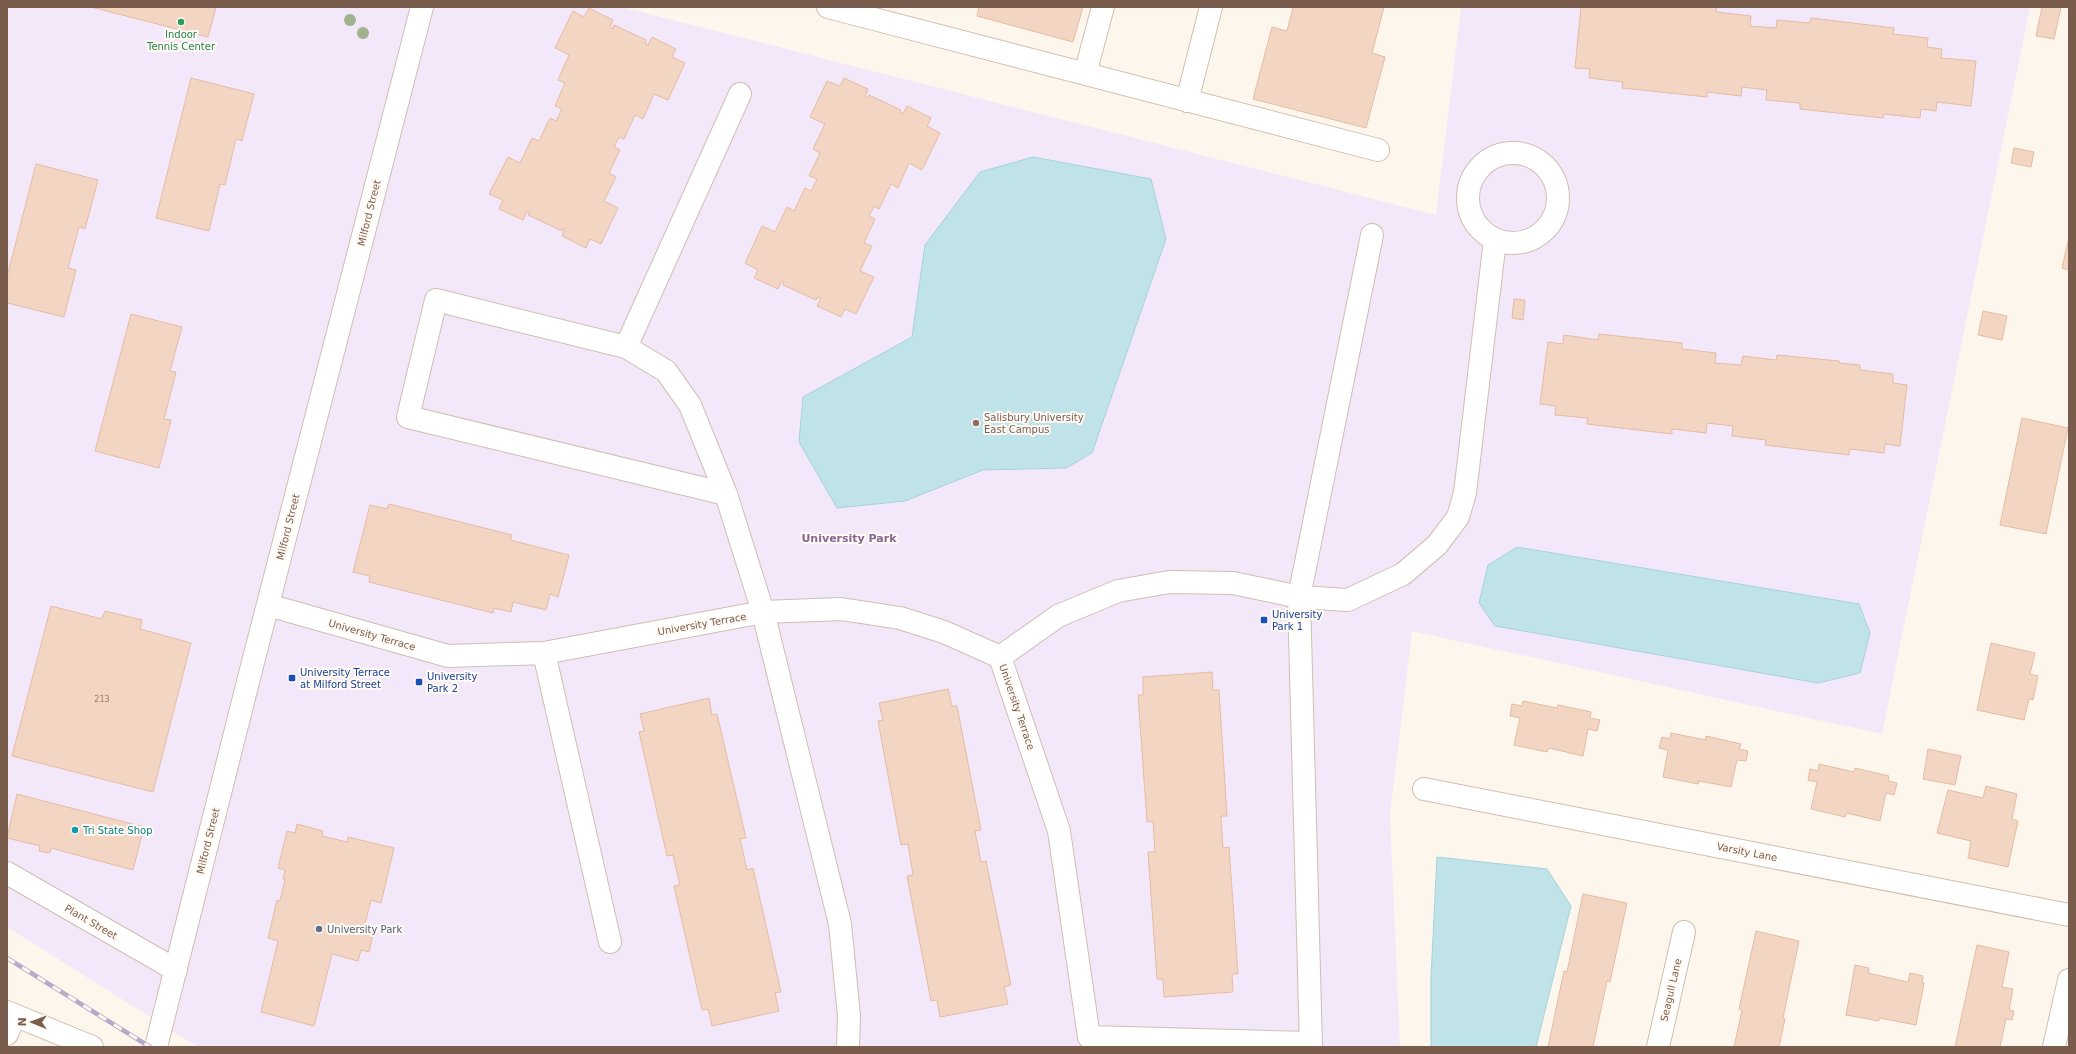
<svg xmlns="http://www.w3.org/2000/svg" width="2076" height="1054" viewBox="0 0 2076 1054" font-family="'DejaVu Sans',sans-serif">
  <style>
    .education { fill: #f3e8fa }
    .water { fill: #bfe3e8; stroke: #a5d3da }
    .building { fill: #f3d5c3; stroke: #e6bba3 }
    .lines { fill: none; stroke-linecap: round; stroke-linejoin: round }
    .minor-casing { stroke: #d1beb0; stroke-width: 24 }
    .minor { stroke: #fff; stroke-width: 22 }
    .rail-casing { stroke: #b9a8c9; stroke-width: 4.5 }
    .rail { stroke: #fffaf3; stroke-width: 3; stroke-dasharray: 9; stroke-linecap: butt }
    .tree { fill: #a0b28e }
    .leisure-dot { fill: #2e9e5b; stroke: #fffaf3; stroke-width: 1.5 }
    .education-dot { fill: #8d6e63; stroke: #fffaf3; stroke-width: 1.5 }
    .transit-dot { fill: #1a4fb4; stroke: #fffaf3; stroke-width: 1.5 }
    .culture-dot { fill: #0f9aa8; stroke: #fffaf3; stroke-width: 1.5 }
    .service-dot { fill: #5c6f8a; stroke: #fffaf3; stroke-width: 1.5 }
    .labels { text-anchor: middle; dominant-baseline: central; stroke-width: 4; stroke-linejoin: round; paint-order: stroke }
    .number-label { font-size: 8px; fill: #987a6a }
    .leisure-label { font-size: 10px; fill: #27864d; stroke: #fffaf3 }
    .street-label { font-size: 10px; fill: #7a5c4d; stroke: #fffaf3 }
    .education-label { font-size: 10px; fill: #785e54; stroke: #fffaf3; text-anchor: start }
    .transit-label { font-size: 10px; fill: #164399; stroke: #fffaf3; text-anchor: start }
    .culture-label { font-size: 10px; fill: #0d838f; stroke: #fffaf3; text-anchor: start }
    .service-label { font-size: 10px; fill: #4e5e75; stroke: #fffaf3; text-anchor: start }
    .neighbourhood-label { font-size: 11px; font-weight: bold; fill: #846695; stroke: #fffaf3 }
  </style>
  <rect width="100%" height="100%" fill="#fdf6ec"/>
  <path class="education" d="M7,7h615l814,208 25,-208h569l-148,727 -470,-103 -22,184 10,232h-1202l-191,-120z"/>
  <path class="water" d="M1033,157l118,22 15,60 -74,214 -26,15 -83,2 -78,31 -68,7 -38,-66 4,-45 109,-60 13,-92 55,-73z
    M1517,547l342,57 11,29 -10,40 -42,10 -323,-57 -16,-23 9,-38z
    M1437,857l110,12 24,37 -35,141h-105v-70z"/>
  <path class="building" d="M91,7h125l-8,30z
    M979,7h104l-10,35 -96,-26z
    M1293,7h91l-12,46 13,4 -19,71 -113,-29 19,-72 15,4z
    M1581,7h136l-1,5 35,4 -1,10 26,2 1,-8 33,3 1,-5 83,10 -1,6 35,4 -1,9 15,2 -1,9 35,3 -5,45 -34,-4 -1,9 -15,-2 -1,9 -36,-4 -1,4 -83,-9v-6l-34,-3 1,-10 -25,-3 -1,9 -34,-4v5l-85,-9 1,-6 -34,-4 1,-9 -15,-1z
    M2042,7h19l-7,32 -18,-3z
    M589,8l24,12 -3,7 3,2 1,-4 32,15 -1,3 3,2 4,-8 24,12 -4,8 13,6 -17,37 -14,-6 -11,25 -8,-4 -11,24 -5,-2 -5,10 6,3 -11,23 7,4 -12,24 14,7 -17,36 -11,-5 -4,9 -24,-12 3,-7 -2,-1 -1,3 -34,-16 2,-3 -3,-1 -4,9 -24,-11 4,-9 -14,-6 19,-37 12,6 12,-25 7,3 11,-23 6,3 6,-12 -7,-3 10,-23 -7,-3 11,-25 -14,-7 18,-37 11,6z
    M191,78l63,16 -12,47 -6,-2 -11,46 -5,-1 -11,47 -53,-13z
    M844,78l24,11 -3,8 3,1 1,-3 32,15 -1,2 3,2 4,-8 24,12 -4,8 13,7 -18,37 -13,-7 -11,25 -7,-4 -12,25 -5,-3 -5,10 6,3 -11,24 8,3 -12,25 14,6 -18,37 -11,-5 -4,8 -24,-11 4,-8 -3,-1 -2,3 -33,-15 1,-3 -2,-1 -4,8 -24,-11 4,-8 -13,-7 17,-37 13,6 12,-25 7,4 11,-23 6,3 6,-12 -8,-3 11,-23 -7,-4 12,-25 -15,-7 17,-36 13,5z
    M2014,148l20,4 -3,15 -20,-4z
    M36,164l62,16 -13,49 -6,-2 -11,41 8,2 -12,47 -57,-14v-26z
    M2069,237v33l-7,-2z
    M1514,299l11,1 -2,20 -11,-2z
    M1983,311l24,5 -5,24 -24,-5z
    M131,314l51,13 -12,44 6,1 -12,47 7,1 -12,48 -64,-17z
    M1599,334l83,9v6l34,4 -1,10 26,2 2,-9 33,4 1,-5 62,6v2l21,2v5l33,4v9l14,2 -7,61 -15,-2 -1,9 -34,-4 -1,6 -84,-10 1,-5 -34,-4 1,-10 -26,-3 -1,10 -34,-4v5l-85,-10 1,-6 -33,-3 1,-9 -16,-2 8,-62 15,2 1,-9 34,5z
    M2022,418l46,10 -22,106 -46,-9z
    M389,504l123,31 -2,5 59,15 -11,42 -8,-3 -4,16 -33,-8 -2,10 -17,-4 -1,5 -124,-31 1,-6 -17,-4 17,-67 17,4z
    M51,606l51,13 3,-8 37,9 -2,9 51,14 -38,149 -141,-36z
    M1991,643l44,10 -5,21 8,2 -5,24 -4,-1 -5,21 -47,-10z
    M1212,672l1,18h6l8,126h-6l2,32 6,-1 9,127h-6l1,18 -69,5 -1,-18h-6l-9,-127h7l-2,-31 -6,1 -9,-127h5v-18z
    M948,689l4,17h5l24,124 -6,1 6,31 5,-1 25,124 -7,2 4,17 -68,13 -3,-17 -6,1 -24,-125 6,-1 -5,-31 -7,1 -23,-124 5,-1 -4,-17z
    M709,698l3,17 5,-1 29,124 -6,1 7,31 6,-2 28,124 -6,1 4,18 -67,15 -4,-17 -6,1 -28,-124 6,-1 -7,-30 -6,1 -28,-124 5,-1 -4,-17z
    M1523,701l34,7 1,-3 33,7 -1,6 10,2 -3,11 -9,-2 -5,27 -34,-8 -2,4 -33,-7 6,-27 -10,-2 2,-12 10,2z
    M1671,733l35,7v-4l35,8 -2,5 9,2 -2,10 -9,-1 -6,27 -32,-6 -1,3 -35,-7 5,-27 -9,-2 3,-11 8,2z
    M1928,749l33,7 -6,29 -32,-6z
    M1819,764l35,8 1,-4 34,8 -1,5 9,2 -3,12 -8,-2 -6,28 -33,-8 -2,4 -34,-8 6,-27 -9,-2 2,-11 8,2z
    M1986,786l31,8 -5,25 6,2 -10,46 -40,-9 3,-17 -34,-8 11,-43 35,8z
    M17,794l127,33 -11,43 -82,-22 -1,5 -11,-2 1,-5 -33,-8z
    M297,824l26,7 -1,5 25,6 1,-5 46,11 -13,55 -10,-3 -6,24h4l-3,9 7,1 -4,18 -8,-2 -3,11 -26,-7 -18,72 -53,-14 17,-71 -10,-3 9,-38 3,1 5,-22h-2l2,-9 -7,-2 9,-37 8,2z
    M1583,894l44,9 -17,79 -3,-1 -14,66h-45l16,-76 3,1z
    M1756,931l43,10 -16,77 2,1 -6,28h-45l8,-37 -3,-1z
    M1977,945l32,7 -7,35 11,2 -4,21 5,1 -2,9 -6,-1 -6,28h-45z
    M1855,965l14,3 -1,5 40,9 2,-9 13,3 -1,7h2l-8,42 -37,-7v3l-33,-6z"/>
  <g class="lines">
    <defs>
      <path id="minor" d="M828,7l550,143
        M1085,74l18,-67
        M1187,101l24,-94
        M1468 198a45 45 0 1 1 90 0a45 45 0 1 1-90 0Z
        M626,347l114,-253
        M726,494l-36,-89 -24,-34 -40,-24 -190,-47 -28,117 318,77 37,118 77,312 9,92 -1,31
        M268,605l180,51 96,-3 219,-41 78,-3 59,9 44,14 56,25 59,174 30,206 222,6
        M544,653l66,289
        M1000,657l58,-41 60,-25 51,-9 64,1 66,14 49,3 55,-26 34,-29 21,-28 7,-24 30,-253
        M1424,789l645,126
        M7,873l169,97
        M7,1012l85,35
        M7,1034l8,-19
        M156,1047l96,-381 170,-659
        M1311,1047l-12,-450 73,-362
        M1658,1047l26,-115
        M2054,1047l15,-67"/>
    </defs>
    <use href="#minor" class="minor-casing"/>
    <use href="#minor" class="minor"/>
    <defs>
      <path id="rail" d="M7,958l143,89"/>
    </defs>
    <use href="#rail" class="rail-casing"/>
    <use href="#rail" class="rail"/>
  </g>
  <g class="tree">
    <circle cx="350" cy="20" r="6"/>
    <circle cx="363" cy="33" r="6"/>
  </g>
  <circle class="leisure-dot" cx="181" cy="22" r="4"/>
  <circle class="education-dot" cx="976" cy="423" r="4"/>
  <g class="transit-dot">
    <rect x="1260" y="616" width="8" height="8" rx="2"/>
    <rect x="288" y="674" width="8" height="8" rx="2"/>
    <rect x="415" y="678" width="8" height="8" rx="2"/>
  </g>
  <circle class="culture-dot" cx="75" cy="830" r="4"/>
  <circle class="service-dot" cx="319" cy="929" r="4"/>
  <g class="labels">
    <g class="number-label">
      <text x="102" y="699">213</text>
    </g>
    <g class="leisure-label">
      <text x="181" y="34">Indoor<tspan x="181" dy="12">Tennis Center</tspan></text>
    </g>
    <g class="street-label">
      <text transform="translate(369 213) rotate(-76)">Milford Street</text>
      <text transform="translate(288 527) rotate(-76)">Milford Street</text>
      <text transform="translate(702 624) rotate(-10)">University Terrace</text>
      <text transform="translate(372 635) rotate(16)">University Terrace</text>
      <text transform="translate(1017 707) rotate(71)">University Terrace</text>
      <text transform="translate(208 841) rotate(-76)">Milford Street</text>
      <text transform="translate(1747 852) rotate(11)">Varsity Lane</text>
      <text transform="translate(91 922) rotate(30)">Plant Street</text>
      <text transform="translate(1671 990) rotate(-77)">Seagull Lane</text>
    </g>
    <g class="education-label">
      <text x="984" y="417">Salisbury University<tspan x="984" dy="12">East Campus</tspan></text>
    </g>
    <g class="transit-label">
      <text x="1272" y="614">University<tspan x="1272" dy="12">Park 1</tspan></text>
      <text x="300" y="672">University Terrace<tspan x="300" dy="12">at Milford Street</tspan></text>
      <text x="427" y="676">University<tspan x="427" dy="12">Park 2</tspan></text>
    </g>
    <g class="culture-label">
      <text x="83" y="830">Tri State Shop</text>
    </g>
    <g class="service-label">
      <text x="327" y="929">University Park</text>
    </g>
    <g class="neighbourhood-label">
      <text x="849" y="538">University Park</text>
    </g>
  </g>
  <rect width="2076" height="1054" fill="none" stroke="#7a5c4d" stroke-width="16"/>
  <g transform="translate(32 1022) rotate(271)" stroke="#fffaf3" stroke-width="3" paint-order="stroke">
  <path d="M0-3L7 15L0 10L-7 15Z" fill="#7a5c4d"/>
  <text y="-6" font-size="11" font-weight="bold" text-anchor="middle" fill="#7a5c4d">N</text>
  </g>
</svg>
